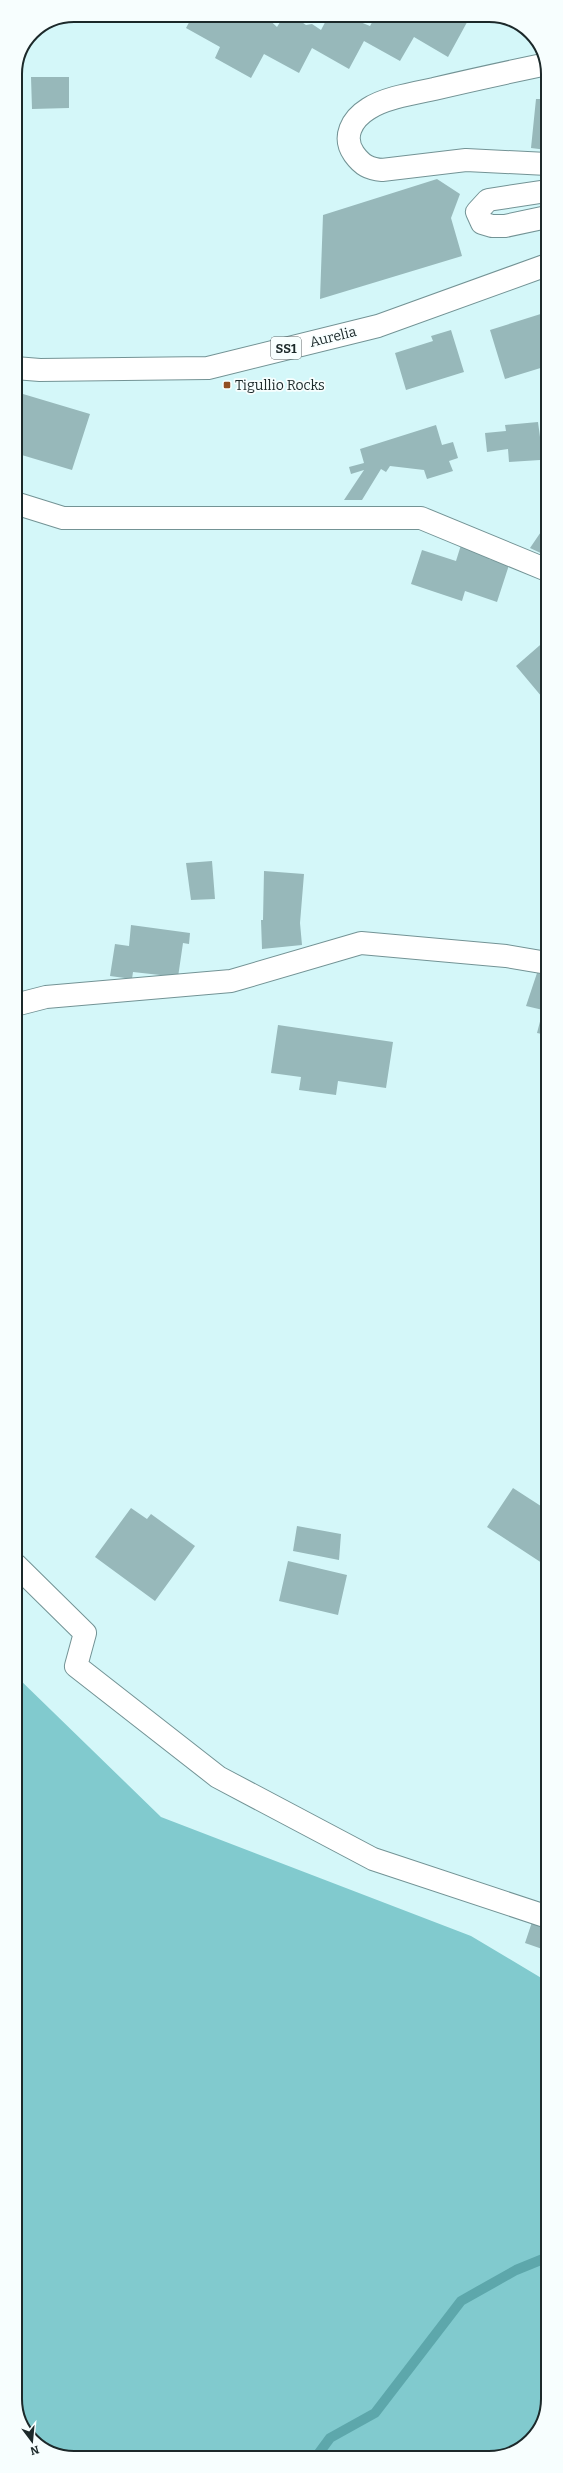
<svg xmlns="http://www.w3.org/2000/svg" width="563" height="2473" viewBox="0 0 563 2473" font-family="Bitter,serif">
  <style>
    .green { fill: #81cace }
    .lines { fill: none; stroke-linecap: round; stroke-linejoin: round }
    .stream { stroke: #5da7ab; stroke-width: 10 }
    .building { fill: #97b8ba }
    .street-casing { stroke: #739395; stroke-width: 24 }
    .secondary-casing { stroke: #739395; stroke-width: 24 }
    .primary-casing { stroke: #739395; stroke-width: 24 }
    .street { stroke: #fff; stroke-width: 22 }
    .secondary { stroke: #fff; stroke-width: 22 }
    .primary { stroke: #fff; stroke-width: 22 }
    .poi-dot { fill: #924e22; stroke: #f7fefe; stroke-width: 1.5 }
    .labels { text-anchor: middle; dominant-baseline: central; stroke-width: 3.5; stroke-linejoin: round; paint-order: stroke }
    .shield { fill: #f7fefe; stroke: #5e696a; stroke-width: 1 }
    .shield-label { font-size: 13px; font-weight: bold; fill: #1c292a }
    .street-label { font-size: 14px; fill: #1c292a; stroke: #f7fefe }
    .poi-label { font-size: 14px; fill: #1c292a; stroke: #f7fefe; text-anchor: start }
    .rim { fill: none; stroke: #1c292a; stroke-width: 2 }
  </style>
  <rect width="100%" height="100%" fill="#d4f7f9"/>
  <path class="green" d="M16,1676l145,141 310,119 77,46v417l-14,39 -34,19 -430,1 -35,-15 -19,-33z"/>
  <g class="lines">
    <path class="stream" d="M316,2457l14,-19 45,-25 86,-112 55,-31 32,-13"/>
  </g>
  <path class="building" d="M193,15h71l13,12 5,-8 11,-3 13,9 6,-1 9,6 8,-15h14l27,11 6,-11h41l4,3 2,-3h48l-23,42 -34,-20 -14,24 -36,-20 -15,28 -37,-21 -13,25 -35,-19 -13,24 -36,-20 5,-11 -34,-19z
    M31,77h38v31l-37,1z
    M536,99h11v51l-16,-2z
    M437,179l23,15 -9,24 11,38 -142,43 3,-84z
    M547,312v54l-42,13 -15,-49z
    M451,330l13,42 -58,18 -11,-37 38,-12 -2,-5z
    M23,394l67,20 -18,56 -57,-17v-35z
    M538,422l2,15h7v26h-7v-3l-31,2 -1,-13 -21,3 -2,-19 21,-2 -1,-6z
    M436,425l6,20 11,-3 5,16 -9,3 4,10 -26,8 -3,-9 -34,-4 -4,6 -5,-3 -19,31h-18l20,-30 -13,4 -2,-7 15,-4 -4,-14z
    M547,523v33l-17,-8z
    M461,545l29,9 -1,5 20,6 -12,37 -32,-11 -3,10 -51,-17 11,-34 34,11z
    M547,639v64l-31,-37z
    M212,861l3,38 -24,1 -5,-37z
    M264,871l40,3 -4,49 2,22 -40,4 -1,-29h2z
    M131,925l59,8 -1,11 -6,-1 -5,34 -45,-5 -1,7 -22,-3 5,-32 14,2z
    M537,973l10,3v59l-10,-2 6,-23 -17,-4z
    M278,1025l115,17 -7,46 -48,-7 -2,14 -37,-5 2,-13 -30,-4z
    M513,1488l34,22 -3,4 4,2v51l-61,-40z
    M131,1508l16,11 4,-5 44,32 -40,55 -60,-44z
    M297,1526l44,8 -2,26 -46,-9z
    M288,1561l59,14 -9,40 -59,-14z
    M532,1922l16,5v24l-23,-8z"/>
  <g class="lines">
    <defs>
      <path id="street" d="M547,64c-38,8 -75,16 -113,25 -19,4 -50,9 -66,20 -16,10 -26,28 -14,45 8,11 15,15 28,16l84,-10 81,4
        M547,191l-59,9 -11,12 5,11 10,3h13l42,-9
        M15,1005l31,-8 185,-16 130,-38 145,13 41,7
        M16,1565l69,68 -9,33 142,111 155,82 175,58"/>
      <path id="secondary" d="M15,503l48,15h358l126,52"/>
      <path id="primary" d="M15,368l25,2 168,-2 170,-42 169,-61"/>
    </defs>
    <use href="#street" class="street-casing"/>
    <use href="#secondary" class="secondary-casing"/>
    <use href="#primary" class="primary-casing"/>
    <use href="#street" class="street"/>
    <use href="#secondary" class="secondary"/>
    <use href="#primary" class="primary"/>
  </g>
  <rect class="poi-dot" x="223" y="381" width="8" height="8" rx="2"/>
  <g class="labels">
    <rect class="shield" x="271" y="337" width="30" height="22" rx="3"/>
    <g class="shield-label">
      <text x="286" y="348">SS1</text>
    </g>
    <g class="street-label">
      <text transform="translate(333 337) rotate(-14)">Aurelia</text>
    </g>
    <g class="poi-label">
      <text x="235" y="385">Tigullio Rocks</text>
    </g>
  </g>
  <path d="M0 0H563V2473H0ZM74 22H489A52 52 0 0 1 541 74V2399A52 52 0 0 1 489 2451H74A52 52 0 0 1 22 2399V74A52 52 0 0 1 74 22Z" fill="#f7fefe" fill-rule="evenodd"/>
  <path class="rim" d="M74 22H489A52 52 0 0 1 541 74V2399A52 52 0 0 1 489 2451H74A52 52 0 0 1 22 2399V74A52 52 0 0 1 74 22Z"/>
  <g transform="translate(32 2441) rotate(164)" stroke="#f7fefe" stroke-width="3" paint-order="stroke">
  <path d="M0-3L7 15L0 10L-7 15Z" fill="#1c292a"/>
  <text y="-6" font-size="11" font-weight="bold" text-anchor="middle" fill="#1c292a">N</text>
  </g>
</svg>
